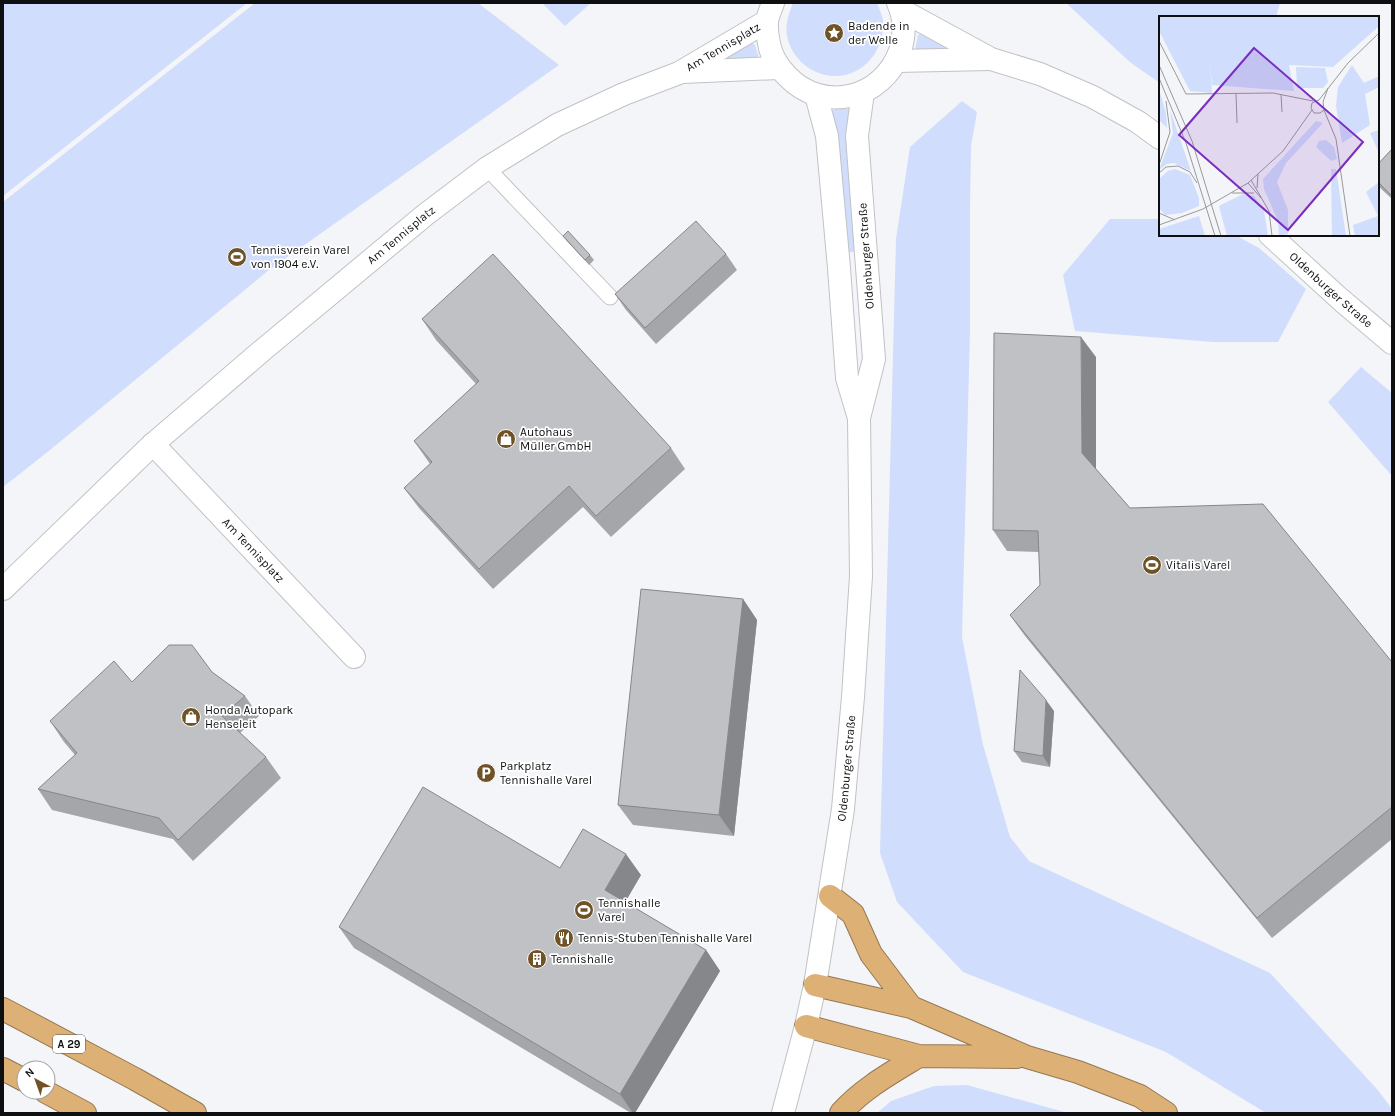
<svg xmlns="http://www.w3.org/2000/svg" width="1395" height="1116" viewBox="0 0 1395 1116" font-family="Karla,sans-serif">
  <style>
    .green { fill: #d1ddfc }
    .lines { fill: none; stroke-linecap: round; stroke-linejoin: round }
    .lane-casing { stroke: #c1c2c5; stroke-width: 17 }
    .street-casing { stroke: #c1c2c5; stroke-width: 24 }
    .secondary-casing { stroke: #c1c2c5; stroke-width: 24 }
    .highway-casing { stroke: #957852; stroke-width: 24 }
    .lane { stroke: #fff; stroke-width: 15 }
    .street { stroke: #fff; stroke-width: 22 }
    .secondary { stroke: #fff; stroke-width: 22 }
    .highway { stroke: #ddb176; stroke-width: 22 }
    .wall { fill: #a5a6a9 }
    .shaded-wall { fill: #86878a }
    .building { fill: #c0c1c5; stroke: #86878a }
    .labels { text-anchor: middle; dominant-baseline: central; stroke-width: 3.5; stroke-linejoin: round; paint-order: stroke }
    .shield { fill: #fff; stroke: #565758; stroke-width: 1 }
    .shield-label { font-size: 11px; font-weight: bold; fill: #0e0f10 }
    .poi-label { font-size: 12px; fill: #0e0f10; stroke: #fff; text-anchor: start }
    .street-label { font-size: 12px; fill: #0e0f10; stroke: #fff }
    .inset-road { fill: none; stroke: #98999b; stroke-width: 1 }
    .view { fill: #7b2cbf; fill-opacity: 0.15; stroke: #7b2cbf; stroke-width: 2 }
    .inset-edge { fill: none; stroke: #0e0f10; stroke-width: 2 }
  </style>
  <rect width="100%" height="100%" fill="#f4f5f8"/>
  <path class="green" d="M3,3h244l-244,193z
    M255,3h223l81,62 -290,205 -224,184 -42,33v-285z
    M542,3h49l-26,23z
    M793,3h84c2,5 5,12 6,17 2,29 -18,56 -48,56 -23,0 -44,-18 -48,-40 -2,-12 2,-23 6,-33z
    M1066,3h214l-4,14h-116v66l-29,-20z
    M921,33l55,19 -61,-2 3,-15z
    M752,43l3,2 4,13 -65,8 43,-14z
    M962,101l15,11 -6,34 -1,63v121l-8,307 21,108 27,92 19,24 241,112 107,116 15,20v4h-126l-100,-61 -203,-80 -66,-70 -17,-49 16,-614 14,-92z
    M835,109h14l2,4 6,136 -4,3h-5l-11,-120 -6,-20z
    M1110,219h50v16h75l24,13 47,41 -28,53h-65l-138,-11 -12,-56z
    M1361,367l31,26v83l-64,-74z
    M967,1085l101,28h-191l14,-12 43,-15z"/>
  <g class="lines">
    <defs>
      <path id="lane" d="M487,168l123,129"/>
      <g id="street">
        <path id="s1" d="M153,444l201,213"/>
      </g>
      <g id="secondary">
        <path d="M773,3c-2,6 -5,12 -6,18 -1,9 1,18 3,27 3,11 9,20 17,28 36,38 96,23 113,-25 5,-16 5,-33 -2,-48"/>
        <path d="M901,10l90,49 49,15 53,23 45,25 22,16"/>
        <path d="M896,61l94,-2"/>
        <path d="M682,72l96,-4"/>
        <path d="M816,95l11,41 12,132 8,110 12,40"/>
        <path id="s2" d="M1270,235l70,64 52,44"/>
        <path id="s3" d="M3,589l150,-145 111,-95 161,-134 62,-47 70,-43 67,-31 55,-21 88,-52"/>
        <path id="s4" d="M783,1113l23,-87 9,-41 28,-176 10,-112 8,-121 -2,-158 15,-59 -17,-223 6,-44"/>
      </g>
      <path id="highway" d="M830,896l23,18 18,40 40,53
        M815,985l96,22 116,50 51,15 62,24 26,17
        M3,1009l132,70 60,34
        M806,1026l113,30 98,1
        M3,1069l21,11
        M46,1092l39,21
        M841,1113c21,-24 50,-40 78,-57"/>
    </defs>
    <use href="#lane" class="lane-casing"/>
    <use href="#street" class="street-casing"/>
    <use href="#secondary" class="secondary-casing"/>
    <use href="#highway" class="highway-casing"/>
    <use href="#lane" class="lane"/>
    <use href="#street" class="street"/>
    <use href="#secondary" class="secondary"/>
    <use href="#highway" class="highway"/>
  </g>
  <path class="wall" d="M1392,149v50l-14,-13v-22z
    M563,236l27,19 4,5 -5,5 -22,-24z
    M726,254l11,16 -81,74 -30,-34 -11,-16z
    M422,319l249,129 14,21 -74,68 -28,-30 -90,82 -74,-81 -15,-20 26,-24 -16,-23 62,-57 -40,-44z
    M1096,357v112l34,39 262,154v177l-120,99 -247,-302 -15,-21 30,-30 -1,-33 -32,-1 -14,-21z
    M743,599l14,21 -23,216 -101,-11 -15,-20z
    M212,672l33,24 14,20 -19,17 26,24 15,21 -88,83 -20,-22 -121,-29 -14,-21 37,-34 -11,-13 -14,-21 82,-39z
    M1054,711l-4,56 -28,-5 -8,-11z
    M560,868l81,7 -16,27 81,48 14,21 -85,142h-4l-277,-165 -15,-21z"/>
  <path class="shaded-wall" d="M1081,337l15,20v116l-14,-20z
    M743,599l14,21 -23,216 -15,-21z
    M1046,700l8,11 -4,56 -7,-11z
    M626,854l15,21 -21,36 -15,-21z
    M706,950l14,21 -85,142h-2l-13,-19z"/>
  <path class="building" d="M1392,149v47l-14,-14v-18z
    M696,221l30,33 -81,74 -30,-34z
    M568,231l22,24 -5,5 -22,-24z
    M493,254l178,194 -75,68 -27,-30 -90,83 -75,-81 28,-26 -18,-21 65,-60 -57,-62z
    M994,333l87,4 1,116 48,55 133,-4 129,158v145l-135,111 -247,-303 30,-30 -2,-54 -45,-1z
    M641,589l102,10 -24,216 -101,-10z
    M169,645h23l20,27 33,24 -23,20 44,41 -88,83 -19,-22 -121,-29 39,-36 -27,-32 64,-60 18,21z
    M1020,670l26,30 -3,56 -29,-5z
    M423,787l137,81 23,-39 43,25 -21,36 101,60 -86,144 -281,-167z"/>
  <defs>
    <symbol id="sight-disc" viewBox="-11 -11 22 22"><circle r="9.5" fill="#6f5226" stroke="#fff"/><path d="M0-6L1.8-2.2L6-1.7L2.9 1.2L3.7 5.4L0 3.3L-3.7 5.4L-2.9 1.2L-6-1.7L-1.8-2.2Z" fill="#fff"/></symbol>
    <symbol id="stadium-disc" viewBox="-11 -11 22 22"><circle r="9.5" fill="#6f5226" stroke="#fff"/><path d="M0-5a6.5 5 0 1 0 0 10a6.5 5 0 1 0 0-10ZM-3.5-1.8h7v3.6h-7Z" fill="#fff"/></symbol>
    <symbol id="shop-disc" viewBox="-11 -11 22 22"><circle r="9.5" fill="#6f5226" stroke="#fff"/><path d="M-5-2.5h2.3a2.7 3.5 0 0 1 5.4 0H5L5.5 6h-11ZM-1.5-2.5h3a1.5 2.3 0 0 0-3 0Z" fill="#fff"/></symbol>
    <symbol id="parking-disc" viewBox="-11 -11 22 22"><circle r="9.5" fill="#6f5226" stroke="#fff"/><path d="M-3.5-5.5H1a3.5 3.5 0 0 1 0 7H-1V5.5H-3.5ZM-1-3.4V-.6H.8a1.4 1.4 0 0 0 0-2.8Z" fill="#fff"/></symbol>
    <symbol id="restaurant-disc" viewBox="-11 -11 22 22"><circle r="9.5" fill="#6f5226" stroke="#fff"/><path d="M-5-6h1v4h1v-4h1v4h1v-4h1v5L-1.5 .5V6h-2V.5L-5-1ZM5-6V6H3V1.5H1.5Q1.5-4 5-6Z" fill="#fff"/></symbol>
    <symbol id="building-disc" viewBox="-11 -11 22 22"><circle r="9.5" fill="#6f5226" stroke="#fff"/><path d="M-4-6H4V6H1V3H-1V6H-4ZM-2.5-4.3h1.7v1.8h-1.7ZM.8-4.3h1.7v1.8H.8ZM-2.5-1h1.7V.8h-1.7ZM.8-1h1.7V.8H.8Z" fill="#fff"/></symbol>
  </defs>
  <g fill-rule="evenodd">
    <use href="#sight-disc" x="823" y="22" width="22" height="22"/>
    <use href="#stadium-disc" x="226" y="246" width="22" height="22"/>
    <use href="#shop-disc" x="495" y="428" width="22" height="22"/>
    <use href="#stadium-disc" x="1141" y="554" width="22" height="22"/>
    <use href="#shop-disc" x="180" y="706" width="22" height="22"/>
    <use href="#parking-disc" x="475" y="762" width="22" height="22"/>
    <use href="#stadium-disc" x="573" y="899" width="22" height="22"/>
    <use href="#restaurant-disc" x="553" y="927" width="22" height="22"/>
    <use href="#building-disc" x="526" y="948" width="22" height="22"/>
  </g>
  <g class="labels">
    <rect class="shield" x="53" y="1035" width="32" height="18" rx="3"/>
    <g class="shield-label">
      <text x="69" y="1044">A 29</text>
    </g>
    <g class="poi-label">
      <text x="848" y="26">Badende in<tspan x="848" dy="14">der Welle</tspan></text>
      <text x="251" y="250">Tennisverein Varel<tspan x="251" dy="14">von 1904 e.V.</tspan></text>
      <text x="520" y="432">Autohaus<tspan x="520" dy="14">Müller GmbH</tspan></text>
      <text x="1166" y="565">Vitalis Varel</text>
      <text x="205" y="710">Honda Autopark<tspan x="205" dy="14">Henseleit</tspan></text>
      <text x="500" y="766">Parkplatz<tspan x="500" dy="14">Tennishalle Varel</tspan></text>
      <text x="598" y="903">Tennishalle<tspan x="598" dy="14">Varel</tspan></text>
      <text x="578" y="938">Tennis-Stuben Tennishalle Varel</text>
      <text x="551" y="959">Tennishalle</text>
    </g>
    <g class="street-label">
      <text stroke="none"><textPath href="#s3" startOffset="908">Am Tennisplatz</textPath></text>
      <text stroke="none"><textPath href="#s3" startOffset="533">Am Tennisplatz</textPath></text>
      <text transform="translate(866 256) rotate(-94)">Oldenburger Straße</text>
      <text stroke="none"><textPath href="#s2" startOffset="82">Oldenburger Straße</textPath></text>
      <text stroke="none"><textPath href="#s1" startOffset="146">Am Tennisplatz</textPath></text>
      <text stroke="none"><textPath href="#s4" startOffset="351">Oldenburger Straße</textPath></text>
    </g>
  </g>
  <g transform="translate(1159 16)">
    <rect width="220" height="220" fill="#f4f5f8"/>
    <path d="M0,0h220v10l-46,41 -44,-2 5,26 -82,-6 -2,-23 2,31 -22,-2 -31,-60zM193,49l12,18 15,-7v11l-14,7 5,31 -28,18 -6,-37 2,-19zM137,51l29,1 3,14 -5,6h-26zM0,73l7,24 1,15 -8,-8zM11,94l21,61 -17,-8 -7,1 -8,6 14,-37zM157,105l7,2 -37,40 -9,19 11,28v24l-9,2 -1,-15 -14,-32 -1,-10zM220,114v23l-9,-20zM167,124l8,7 3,12 -6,2 -15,-14 3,-6zM16,153l15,6 9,23v8l-17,7 -17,2 -6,-7v-29l9,-8zM172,153h5l10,67h-14zM220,166v54h-24l-2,-11 25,-9 -12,-24zM84,178l11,2 10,14 4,26h-41l-8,-30zM40,200l6,20h-46v-7z" fill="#d1ddfc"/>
    <path class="inset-road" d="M0,25l27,53 87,-1 40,8M0,49l33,76 29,95M0,62l27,65 29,93M169,72l-5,14 1,8 -4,3h-6l-3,-5 1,-5 7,-3 29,-37 31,-30M77,77l1,30M122,78l1,18M165,94l12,29 14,97M0,149l11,-33 -4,-31M0,157l7,-6 12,-1 12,6 7,11M92,164l18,31 3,25M89,167l13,15M98,172l1,-14M73,177h22M0,197l16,7M0,209l44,-16 45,-26 35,-32 29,-41"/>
    <path class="view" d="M95,32l109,94 -75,88 -109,-95z"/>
    <rect width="220" height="220" class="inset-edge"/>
  </g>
  <rect width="1395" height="1116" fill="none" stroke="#0e0f10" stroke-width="8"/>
  <g transform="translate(36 1080) rotate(319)"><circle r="19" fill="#ffffff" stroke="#9f9f9f"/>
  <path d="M0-3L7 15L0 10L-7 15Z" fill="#6f5226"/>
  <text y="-6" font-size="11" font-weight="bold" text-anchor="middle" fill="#0e0f10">N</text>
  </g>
</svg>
